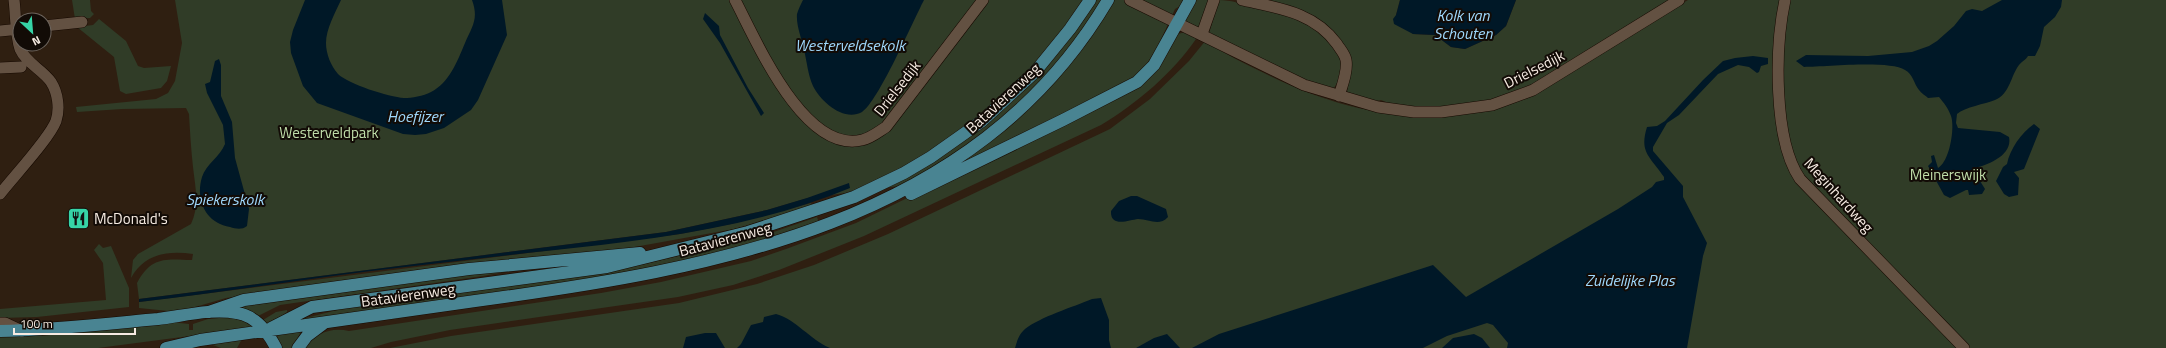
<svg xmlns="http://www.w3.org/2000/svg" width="2166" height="348" viewBox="0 0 2166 348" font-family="'Titillium Web',sans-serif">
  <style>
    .green { fill: #303c27 }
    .water { fill: #001827 }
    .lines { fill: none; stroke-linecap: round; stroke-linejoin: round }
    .minor-casing { stroke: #160900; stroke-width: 12 }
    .major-casing { stroke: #160900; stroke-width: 13 }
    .minor { stroke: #635142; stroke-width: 11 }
    .major { stroke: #498492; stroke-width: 12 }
    .labels { text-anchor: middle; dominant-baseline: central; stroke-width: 4; stroke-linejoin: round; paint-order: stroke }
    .street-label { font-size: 15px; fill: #f6ebe2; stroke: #120b06 }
    .park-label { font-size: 15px; fill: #bfdda9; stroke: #120b06 }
    .poi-label { font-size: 15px; fill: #f6ebe2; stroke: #120b06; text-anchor: start }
    .water-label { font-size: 16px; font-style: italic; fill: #9fd8fc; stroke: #120b06 }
  </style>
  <rect width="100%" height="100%" fill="#2f1f11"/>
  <path class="green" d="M72,0h18l1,11 3,3 -4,4 -15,1z
    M175,0h1008l-3,6 -5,3 -19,41 -16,24 -80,43 -139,66 -113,15 -41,12 -101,22 -527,67 -2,-16c14,-27 29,-24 55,-23l1,-6c-25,-4 -49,0 -62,24l2,-18 5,-6 53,-30c9,-19 4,-38 2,-57 -2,-18 -3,-35 -4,-53l-3,-6 -64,1 -45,3 -1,-5 80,-8 12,-6 7,-12 7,-38z
    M1192,0h19l-11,28 -13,-5 -2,-6z
    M1219,0c12,0 22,4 33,6 32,8 60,14 81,41 11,13 11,27 1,41l-10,1 -115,-56z
    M1271,0h129l-4,15 17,19 22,1 16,12 14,2 31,-14 10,-9 10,-26h157l-129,81 -53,21 -62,7 -38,-5 -10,-4 -9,2 -25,-9 3,-24 -16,-33 -63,-34z
    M1688,0h478v348h-1776l61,-12 228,-33 78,-19 57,-19 74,-31 222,-105 40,-30 39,-38 17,-21c18,14 37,23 58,33 83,42 177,60 266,24z
    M99,19l27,22 12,25 6,2 27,-2 -4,15 -6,7 -35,6 -6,-3 -6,-34 -37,-30 16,-2z
    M1185,32l9,3 2,4c-23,34 -60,65 -95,86l-237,111 -85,34 -46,15 -55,12 -228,33 -59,12 -20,6h-66c11,-15 26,-21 44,-17l252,-38 60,-11 90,-21 35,-12 70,-26 281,-137 38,-51z
    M811,203l1,3 -78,23 -116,21 -152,14 -240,34 -48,14 -39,-4v-6l541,-68 51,-10z
    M817,217l2,6 -111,33 -164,31 -250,34 47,-12 184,-25 120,-20 117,-28z
    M99,244l4,4 8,-2 18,42v19l-92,10 -37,1v-9l106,-9 -3,-37 -9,-13z
    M489,270l15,2 -21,4 -203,29 -22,11 -22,-9z
    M287,310v2l-19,13 -5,-5 13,-8z
    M231,317l7,1 14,8 -1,2 -153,20h-98v-12l171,-14 18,2v6h4v-6l15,-5z
    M302,330l-10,18h-11l-5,-10 4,-5z
    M242,339l-5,9h-16l-11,-4z"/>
  <path class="water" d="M305,0h36c-6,13 -15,29 -15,43 0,11 5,23 12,31 10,10 51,23 66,24 8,0 19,-2 27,-6 18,-9 26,-30 34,-49 7,-16 14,-24 7,-43h30l5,35 -29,65 -7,10 -27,18 -18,6 -11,1 -12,-1 -86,-31 -14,-17 -12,-33 -1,-11 3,-12z
    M803,0h121c-11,21 -46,102 -62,112 -18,10 -41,-10 -49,-26 -5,-11 -6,-24 -9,-36 -2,-11 -8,-24 -7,-36 1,-4 4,-10 6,-14z
    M1400,0h116l-10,26 -10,9 -31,14 -14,-2 -16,-12 -22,-1 -19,-10 -1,-5 3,-4z
    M2002,0h60l-1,7 -6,10 -11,10 -4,19 -5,10h-7c-2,4 -6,5 -9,9 -8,10 -9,29 -24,35 -10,4 -30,7 -38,14l-1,9 2,5 42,4 9,5c4,19 -22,28 -36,32l8,5 -1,7 5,8 -3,5 -13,1 -1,-5h-2l-16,8 -6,-3 -16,-29 4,-4 -1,-6 3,-1 4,13c12,-7 17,-41 13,-52 -3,-8 -7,-13 -12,-19l-11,1c-2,-2 -7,-5 -9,-8 -5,-6 -6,-16 -14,-20 -16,-10 -80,-3 -101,-3l-8,-6 10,-6 62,1 44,-4 17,-6 8,-5 17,-15 12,-15 6,-2 10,2z
    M705,13l14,13 1,9 28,53 16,25 -3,3 -41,-73 -17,-24z
    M1753,56l15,2v6l-7,2 -2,6 -2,1 -8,-6 -11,-2 -20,9 -39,41 -12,8 -14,24v4l30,35v11l24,46 -4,13 -16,92h-180l1,-5 -15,-18 -6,-2 -40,13 -24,12h-231l27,-14 25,-8 189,-61 33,32 152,-88 34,-22 4,-5 8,-2v-3c-14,-21 -25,-24 -17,-50l10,-1 8,-5 38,-41 20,-19 12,-3z
    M219,59l2,6v31l11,26 3,36 14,51 -2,17c-5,4 -11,3 -17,1 -24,-4 -35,-27 -28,-50 4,-13 18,-20 23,-33l-2,-19 -16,-32 -2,-9 5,-2 5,-21z
    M2034,124l6,5 -16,40 -10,3 5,6 -1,17 -9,2 -5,-3 -8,-13 7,-14 4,-3c3,-15 14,-31 27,-40z
    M849,183l1,5c-96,40 -201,52 -304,63 -47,5 -94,11 -141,16 -89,10 -177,25 -266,35v-3l527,-67 101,-22 40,-12z
    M1131,196h6l29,13 2,8c-9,10 -19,2 -30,2 -9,1 -28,9 -27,-8l8,-10z
    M1101,298l8,22v20l2,8h-96c2,-7 4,-14 10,-19 15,-12 48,-22 67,-30z
    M776,314c21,6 33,25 54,34h-93l4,-4 10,-19 12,-3 1,-5z
    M705,333h11l9,15h-42l3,-11z
    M1167,334l13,14h-44l18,-10z
    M1474,334l8,4 8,10h-48l11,-10z"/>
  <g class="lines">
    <defs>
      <path id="minor" d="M735,0c21,40 69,154 127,140 9,-2 16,-8 24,-13l97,-127
        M1130,0l174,85 74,22 36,5h27l51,-7 41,-15 146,-90
        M1242,0c36,8 72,12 95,44 3,5 8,10 9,16 2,11 -4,26 -7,36
        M1785,0c-10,46 -12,140 15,179l164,169
        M44,26l38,-4
        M0,31l20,-2
        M1202,34l12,-34
        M0,68l21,-1
        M0,194c14,-18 49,-55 56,-73 4,-12 2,-28 -5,-39 -8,-12 -25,-19 -31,-33 -5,-15 -4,-34 -6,-49
        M0,323h5l17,8"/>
      <path id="major" d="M911,194l152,-74 74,-38 17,-17 36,-65
        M209,312l35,-12 225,-31 171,-16
        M271,328l41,-21 295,-40 141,-35 106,-35 50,-24 27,-16 51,-36 53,-49 35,-43 20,-29
        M0,331c53,-1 105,-7 158,-12 25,-3 54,-11 79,-6 19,3 31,19 39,35
        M166,348l34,-8c91,-13 183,-26 275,-39 237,-32 500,-76 633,-301
        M298,348l9,-12 16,-12"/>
    </defs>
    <use href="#minor" class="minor-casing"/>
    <use href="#major" class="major-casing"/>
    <use href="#minor" class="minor"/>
    <use href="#major" class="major"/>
  </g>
  <defs>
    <symbol id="restaurant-square" viewBox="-11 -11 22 22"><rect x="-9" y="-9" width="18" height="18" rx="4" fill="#36d4a7" stroke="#120b06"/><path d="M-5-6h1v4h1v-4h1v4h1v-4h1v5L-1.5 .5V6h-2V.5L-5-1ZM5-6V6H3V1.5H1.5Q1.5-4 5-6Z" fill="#111"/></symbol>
  </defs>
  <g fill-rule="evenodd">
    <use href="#restaurant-square" x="66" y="206" width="25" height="25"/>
  </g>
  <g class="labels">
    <g class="street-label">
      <text transform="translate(1534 69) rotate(-27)">Drielsedijk</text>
      <text transform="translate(897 88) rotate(-52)">Drielsedijk</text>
      <text transform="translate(1003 98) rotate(-43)">Batavierenweg</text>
      <text transform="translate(1839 195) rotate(48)">Meginhardweg</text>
      <text transform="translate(725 239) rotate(-15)">Batavierenweg</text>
      <text transform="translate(408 295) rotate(-8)">Batavierenweg</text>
    </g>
    <g class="park-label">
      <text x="329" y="132">Westerveldpark</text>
      <text x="1948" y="174">Meinerswijk</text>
    </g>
    <g class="poi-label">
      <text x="94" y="218">McDonald's</text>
    </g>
    <g class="water-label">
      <text x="1463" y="15">Kolk van<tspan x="1463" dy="18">Schouten</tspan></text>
      <text x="850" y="45">Westerveldsekolk</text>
      <text x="415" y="116">Hoefijzer</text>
      <text x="225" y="199">Spiekerskolk</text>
      <text x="1630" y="280">Zuidelijke Plas</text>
    </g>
  </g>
  <g transform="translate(32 32) rotate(154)"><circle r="19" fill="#120b06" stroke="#6d655e"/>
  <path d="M0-3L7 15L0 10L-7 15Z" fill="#36d4a7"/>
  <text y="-6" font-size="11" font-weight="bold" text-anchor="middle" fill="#f6ebe2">N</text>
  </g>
  <path d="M14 328v6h121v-6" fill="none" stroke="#f6ebe2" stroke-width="2"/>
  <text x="20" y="328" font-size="12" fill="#f6ebe2" stroke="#120b06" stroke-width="3" paint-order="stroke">100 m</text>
</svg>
